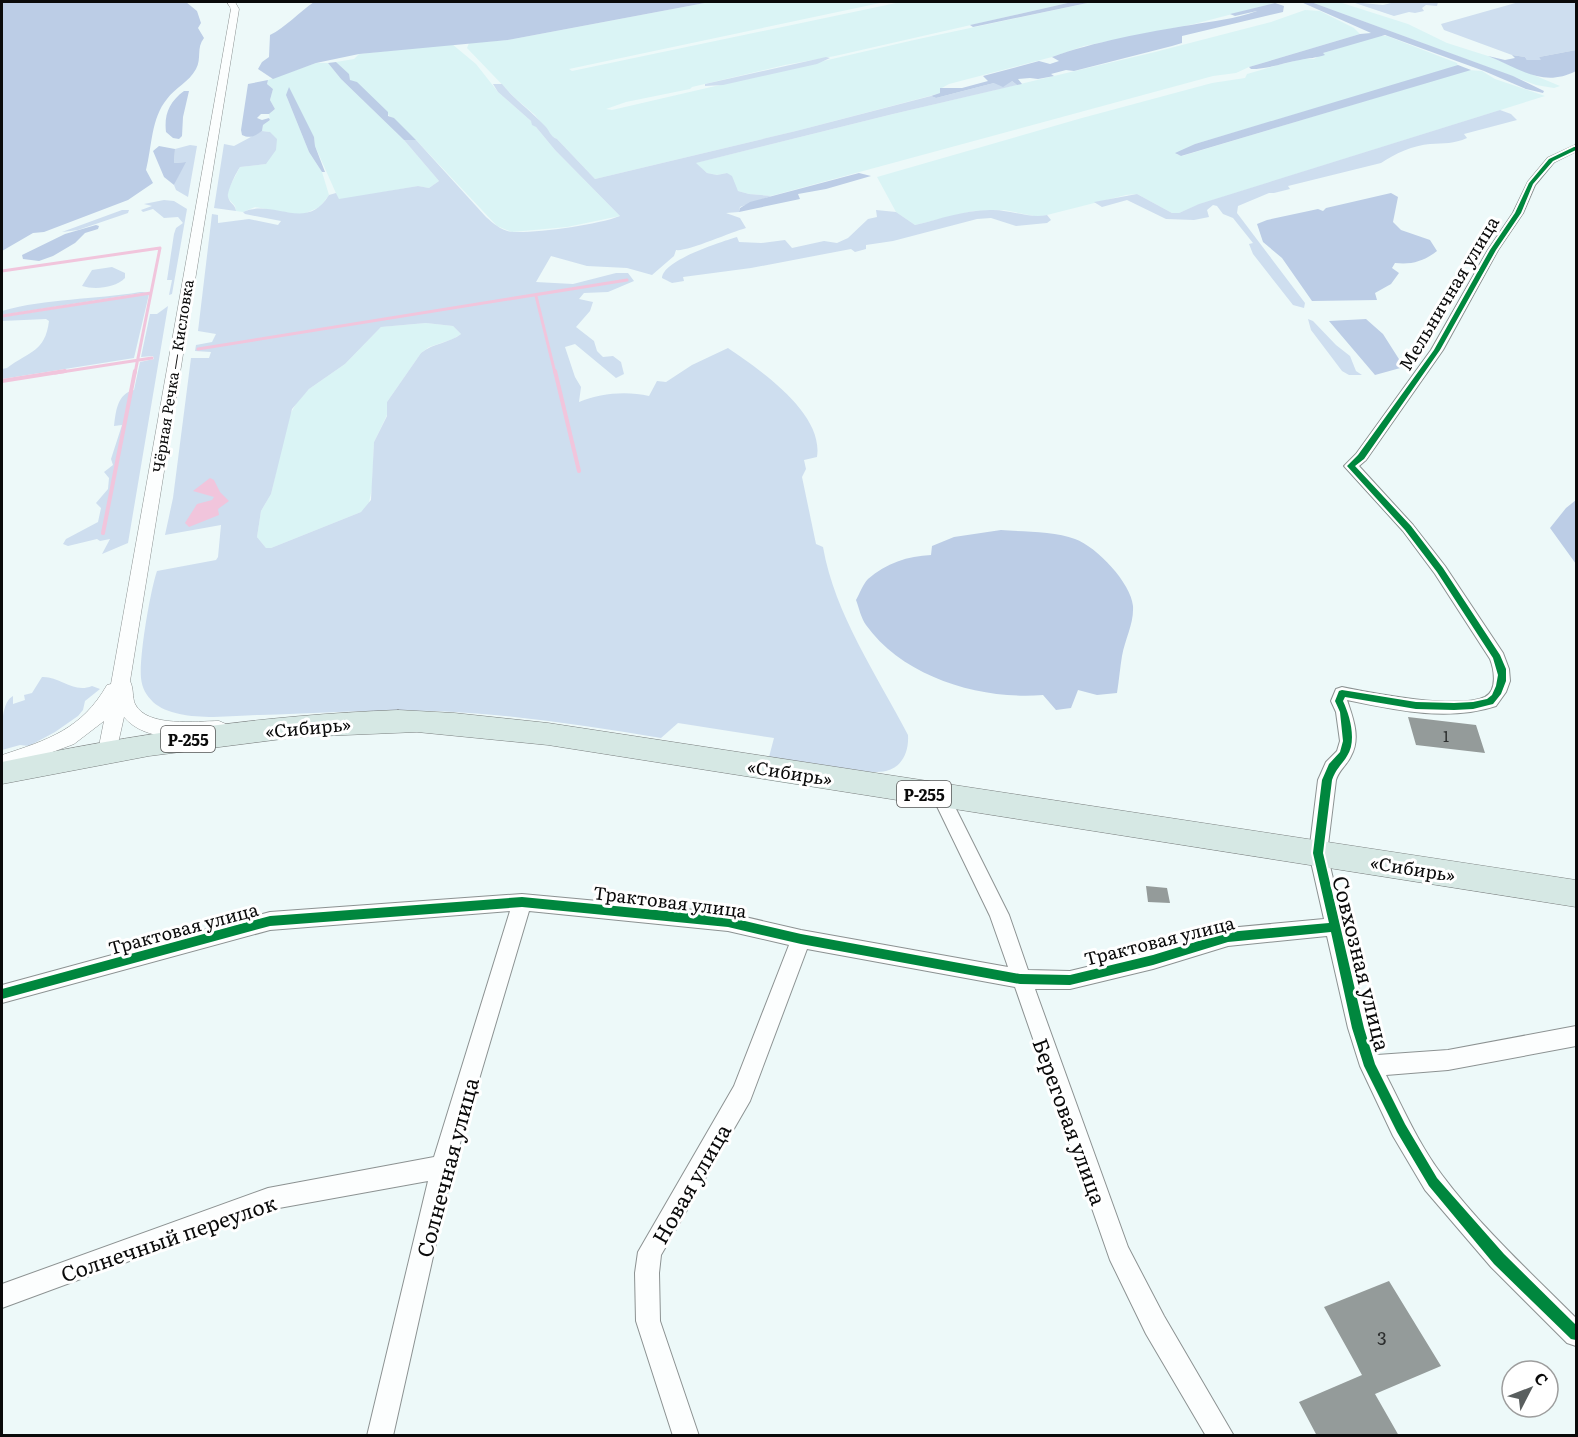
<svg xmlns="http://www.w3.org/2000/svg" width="1578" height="1437" viewBox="0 0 1578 1437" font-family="Literata,serif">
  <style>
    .farmland { fill: #daf4f5 }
    .green { fill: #cedeef; fill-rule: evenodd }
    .forest { fill: #bccde6 }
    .water { fill: #f1c5dc }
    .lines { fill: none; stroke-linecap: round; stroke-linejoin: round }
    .stream-far1 { stroke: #f1c5dc; stroke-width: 3 }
    .stream { stroke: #f1c5dc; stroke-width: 4 }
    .building { fill: #949b9a }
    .minor-casing { stroke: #8c9292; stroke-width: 2 }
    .tertiary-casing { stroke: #8c9292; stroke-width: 1 }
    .trunk-casing { stroke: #7a7f7f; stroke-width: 1 }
    .minor { fill: #fcfefe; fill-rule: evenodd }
    .tertiary { fill: #fcfefe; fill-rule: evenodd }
    .trunk { fill: #d6e8e4; fill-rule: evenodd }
    .cycleway-casing { stroke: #fff; stroke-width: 4 }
    .cycleway { fill: #00873e; fill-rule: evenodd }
    .labels { text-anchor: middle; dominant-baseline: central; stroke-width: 6; stroke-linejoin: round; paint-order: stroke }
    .far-street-label { font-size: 15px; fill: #0a0a0a; stroke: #fff }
    .number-label { font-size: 15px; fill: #2c2e2e }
    .shield { fill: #fff; stroke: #545454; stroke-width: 1.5 }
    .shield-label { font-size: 16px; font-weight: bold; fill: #0a0a0a }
    .street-label { font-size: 18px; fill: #0a0a0a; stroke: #fff }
    .near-number-label { font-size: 18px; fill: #2c2e2e }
    .near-street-label { font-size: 21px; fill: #0a0a0a; stroke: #fff }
  </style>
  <rect width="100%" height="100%" fill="#edf9f9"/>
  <path class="farmland" d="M710,2h175l-316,67 3,2 329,-69h171l-237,54 -50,9 -93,22 -2,2 -64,13 -20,7 6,1 302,-70 178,-38h187l-85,22 -110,22 -32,11 -103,27 -9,5 1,4 -145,38 -201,48 -38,-40 -6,-3 -16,-21 -20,-17 -48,-50 2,-5 39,-3z
    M1311,2h28l69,22 39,19 41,13 72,30 -6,2 -18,-3z
    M1305,10l15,1 34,17 6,6 -111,33 -13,6 -23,3 -442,120 -22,-2 -11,-3 -11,-18 -10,2 -10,-2 -12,-10 198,-49 262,-62 116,-30z
    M1377,36h10l70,27 1,3 -263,78 -19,10 6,2 286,-86 14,1 13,8 50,17 -345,108 -21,9h-7l-35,-19 -11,1 -87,22 -35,-7 -31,1 -58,14 -19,-13 -19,-35 205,-59 130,-35 33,-5 2,-4 31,-9 25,-6h11l9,-6z
    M452,44l24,20 22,28 33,29 24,29 65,66 -53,11 -55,5 -15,-6 -81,-86 -66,-60 -2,-6 -12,-12 18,-3 5,-5z
    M316,63h12l13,16 63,61 35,41 -10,7 -11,-2 -79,14 -24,-54 -1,-9 -28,-42 23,57 13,20 7,23 -9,12 -19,8 -46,-8 -12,5 -7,-1 -1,-5 -7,-8v-8l12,-23 26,-3 4,-32 -8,-1 1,-6 7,-5 -1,-6 6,-5 -5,-9 3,-11 -6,-5 1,-4z
    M426,323l27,3 8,8 -8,5 -24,8 -8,6 -34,49v13l-13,27 -2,46 -4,19 -7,5 -90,36h-5l-9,-11 4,-26 10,-17 17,-76 9,-16 12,-13 36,-25 36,-37z"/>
  <path class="green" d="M1352,2l31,3 12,-3h43l-1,4 -11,-1 -4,3 2,3 -9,2 -6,-1 -15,4z
    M1519,2h57v48l-37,7 3,3h-15l-2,-3 -13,-2 -68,-25 -3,-6z
    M826,57l4,1 -13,6 -94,21 -18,1v-2z
    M1012,81l5,4 -124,29 -197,49 11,10 10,2 10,-2 5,3 6,15 11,3 22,2 -31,11 -1,5 -13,1 14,5 6,10c-15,4 -59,24 -70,22l-2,6 -22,19 -25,-7 -40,-2 -36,-10 -15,26 37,2 43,-11h12l6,8 -26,11 -24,1 -5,6 14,3 -3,9 -14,16 18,14 3,10 6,6 10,-1 8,6 3,12 -8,4 -41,-34 -10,3 10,30 6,10 -2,15c21,-9 48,-11 70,-6l8,-15 9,1 26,-17 36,-17c32,22 96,65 89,109l-13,3 2,9 -4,8 14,67 7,3c12,68 54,128 85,188 1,16 -5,32 -22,36 -23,5 -91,-10 -117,-14l5,-19 -96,-15 -17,15c-74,-12 -149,-24 -225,-27 -59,-2 -117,2 -177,4 -28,1 -83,8 -106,-13 -7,-7 -11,-14 -12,-24 -2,-21 9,-86 16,-107l59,-11 2,-3 3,-32 -56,10 8,-37 18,-140h18l2,-6 -16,-1 1,-6 16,-3 4,-8 -18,-3 14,-117 6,1v8l31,-4 29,6 3,-4 -36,-7 -2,-2c31,-14 63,21 86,-17l7,-2 3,6 79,-13 11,2 10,-7 -35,-41h12l70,77c8,7 17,15 28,15 24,1 83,-7 106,-16l-65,-66 -19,-23 -4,-2 -1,-4 -33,-29 -5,-8h9c12,15 29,27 42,41 6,5 5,11 13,14l38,40 201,-48 135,-35 5,2 58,-15zM426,323l27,3 8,8c-11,9 -28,9 -40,19l-34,49v14l-13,26 -3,58 -10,12 -90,36h-5l-9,-11 4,-26 10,-17 21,-85 17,-20 36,-25 36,-37z
    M1500,110l11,4 6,6 -53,14 3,4c-13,6 -23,5 -37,6 -16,1 -36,10 -49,19l-93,23 2,3 -16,4h-5l-31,13 -1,7 68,90 -1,5 -11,-3 -40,-51 -4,-10 4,-1 -20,-25 -10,-4 -6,-8 -4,-1 -6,5 2,7 -15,3 -28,-1 -39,-19 -25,7 -8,-5 43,-8 35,19h7l20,-9z
    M262,131l8,1 7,7 -1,11 -10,14 -26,3c-4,6 -13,24 -12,30 2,7 7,7 8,14l-22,-3 10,-64 10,2z
    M190,145l7,1 -9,51 -12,-7 -2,-5 11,-23 -11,1 1,-14z
    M164,200l10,1 13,8 -15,85 -3,1 3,-15h-5l7,-46 2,-6 7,-5 -5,-6 -14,1 -11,-9 -10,3 -2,-2 11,-4 -8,-2z
    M122,210h7l-1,3 -50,17 -16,2z
    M876,210l20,2 19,13c25,-6 50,-15 75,-15 19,-1 39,9 57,5l4,5 -4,3 -31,3 -25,-8 -14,1 -84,22 -27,4v4l-11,3 -4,-3 -100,19 -68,9 1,4 -12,2 -10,-5c1,-18 59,-36 75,-41l2,5 22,1 24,-3 7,8 32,-7 13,2 11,-5 20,-19 9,-2z
    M112,267l13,6v5c-10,10 -30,12 -43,8l10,-16z
    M140,292h9l-147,23v-4c45,-13 92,-11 138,-19z
    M149,294l-15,64 -132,21v-10l5,-1c23,-17 38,-16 42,-47l-3,-2 -44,2v-4z
    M168,306l-40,237 -26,11 8,-15 -10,2 -3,-2 -29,7 -5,-2 3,-5 32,-17 3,-14 -5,-5 12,-14 1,-11 -5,-6 9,-7 -2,-6 11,-34 -8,1c2,-15 3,-32 20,-36l6,-28 14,-3 -1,-3 -12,1 9,-43h7z
    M1308,319l5,2 23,24 14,11 6,15 6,4h-13l-7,-4 -31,-41z
    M42,677c18,-1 31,17 50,9l8,3 -15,12 -2,9 -5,6 -23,16 -26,14 -9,-1 -18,5c0,-17 -2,-47 11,-54v8l12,-4 -1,-5 8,-2z"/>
  <path class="forest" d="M2,2h184l11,9 4,12 -3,5 6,10c-8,10 -2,20 -8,31 -7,13 -21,19 -29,30 -16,19 -15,48 -21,71l7,13 -25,17 -84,32 -11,1 -31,18z
    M314,2h396l-202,38 -149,14 -43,9 -43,16 -15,-10 4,-7 7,-5 1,-22c15,-7 29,-23 44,-33z
    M1072,2h20l-119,25 -3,-2z
    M1301,2h10l202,74 31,15 -1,2 -17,-4 -42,-18 -99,-36 -62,18 2,2c-9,3 -16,3 -25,5 -17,3 -32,9 -49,9l-2,-2 111,-33 11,-1z
    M1275,3l9,3 -1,6 -101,24v7l-10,3 -98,25 -8,-1 -15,4 3,2 -16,3 -8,-1 -12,1 4,5 -5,1 -5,-4 -9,6 -9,-4 -58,15 -5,-2 9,-3v-5h22l26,-7 -5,-5 56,-15 11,3 9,-3 -7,-4c41,-15 95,-25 139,-32 22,-4 44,-6 66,-14l-22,5 -5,-2z
    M1576,50v21c-33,17 -56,-2 -88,-15l17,4 10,-2 -3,-3 13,2 2,3h14l-2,-3z
    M336,62l13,12 1,6 7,2 31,30v4l6,2 22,22h-12l-63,-61 -13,-16z
    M1458,65l13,5 -290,86 -6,-3 20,-9z
    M268,80l-1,4 6,5 -3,11 5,9 -6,5h-8l-4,4 5,2 7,-2 1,2 -7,5 -1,6c-7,5 -12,8 -20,4l-1,-5 7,-46z
    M289,87l25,50 1,9 10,26h-3l-13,-20 -23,-57z
    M184,91h5l-6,26 -1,19 -3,3 -6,-1 -7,-6c-2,-17 3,-30 18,-41z
    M159,146l16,3 -1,14 12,-1 -12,23 -10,-8 -11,-26z
    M859,173l12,3 -45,13 -28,5 2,5 -61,13 1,-4 10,-6z
    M1391,193l7,4 -5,25 8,8 29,10 7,11c-13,10 -25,14 -42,12l-3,5 7,5 -8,11 -16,9 2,7 -65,1 -30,-43 -19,-16 -6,-18 10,-4 51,-11 5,2 3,-3z
    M96,225l3,1 -1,3 -13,4 -10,10 -22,13 -14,5 -16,-2 -1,-4 43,-21z
    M1366,319l17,15 21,33 -29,8 -46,-54z
    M1576,500v64l-26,-36 16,-20z
    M1001,530c21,2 54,1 74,9 22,8 56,44 58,67 1,18 -8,33 -11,50 -2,12 -3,24 -5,37l-20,2 -19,-5 -7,18 -15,2 -13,-15c-62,5 -139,-17 -177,-70 -5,-7 -7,-17 -10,-25 4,-7 7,-16 12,-21 18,-16 40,-23 63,-24l1,-9 22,-9z"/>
  <path class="water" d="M210,478l4,2 6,12 9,9 -11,8 1,6 -30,12 -4,-4 12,-19 15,-4 2,-3 -21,-6z"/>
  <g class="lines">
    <path class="stream-far1" d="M2,271l158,-23 -25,125
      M536,296l19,77
      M2,316l149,-23
      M198,349l429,-69
      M55,373l97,-15"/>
    <path class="stream" d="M555,371l24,100
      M2,381l63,-10
      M103,533l32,-162"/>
  </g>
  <path class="building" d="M1408,717l68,8 9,28 -69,-8z
    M1146,886l21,2 3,15 -22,-1z
    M1389,1281l52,85 -66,28 24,42h-82l-18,-34 63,-27 -38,-68z"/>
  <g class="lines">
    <defs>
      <path id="minor" d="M1576,145v6l-22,11 -19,23 -12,28 -25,37 -55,100 -77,110 -7,6 54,59 32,41 58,87 6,16 1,12 -4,11 -10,14c-48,16 -101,4 -149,-6 6,18 14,38 4,56 -4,9 -12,14 -15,24l-9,73 41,175 9,27 71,-5 128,-24v20l-128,24 -62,5c17,33 33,70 56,100 39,52 88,97 134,143v28l-9,-3 -76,-76 -66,-77 -32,-54 -33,-70 -12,-38 -21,-92 -99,10 -75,23 -83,20h-35l93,258 36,69 70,120h-28l-60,-102 -36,-74 -95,-273 -208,-38 -57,152 -89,154 -2,18 1,48 39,115h-26l-37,-115 -1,-48 3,-21 96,-166 55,-141 -61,-14 -199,-20 -76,256 -60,269h-26l61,-255 -160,29 -266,98v-24l266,-96 166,-31 76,-246 -240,19 -268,73v-18l268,-73 252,-18 206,19 73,17 207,37 -18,-51 -58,-120 3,-5 6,-2 6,2 62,124 19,55 42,1 83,-20 75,-23 96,-9 -15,-66 9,-73 8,-18 11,-11 3,-10 -4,-29 -5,-11 5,-12 6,-2c29,6 117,23 143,10 13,-7 9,-28 5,-38l-55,-85 -32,-43 -59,-65 12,-12 75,-104 57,-100 25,-37 15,-31 20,-24z"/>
      <path id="tertiary" d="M227,2h8l4,7 -109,672c4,8 2,16 5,23 12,24 62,17 84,17l7,3 3,5 -3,5 -7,3c-31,0 -73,6 -95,-20l-9,40 -7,2 -7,-2 -3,-6 6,-30 -30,23 -72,27v-16c46,-15 80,-26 105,-70l4,-1 120,-675z"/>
      <path id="trunk" d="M398,710l56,3 94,10 1028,157v27l-1028,-162 -131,-13 -119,5 -149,19 -147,28v-22c130,-28 262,-47 396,-52z"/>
    </defs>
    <use href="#minor" class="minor-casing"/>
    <use href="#tertiary" class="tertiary-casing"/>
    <use href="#trunk" class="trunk-casing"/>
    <use href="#minor" class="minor"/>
    <use href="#tertiary" class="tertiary"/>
    <use href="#trunk" class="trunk"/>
    <defs>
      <path id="cycleway" d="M1574,147h2v3l-23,11 -20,23 -12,29 -25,37 -56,100 -76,109 -9,7 56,60 32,42 57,87 6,14v12l-5,13 -8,10 -20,5 -19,1 -38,-1 -71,-12 -2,4c7,15 14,40 4,55 -6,10 -10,11 -15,24l-9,73 41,175 11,36 30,60 32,54 67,76 72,71v15l-5,-1 -77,-75 -65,-78 -32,-54 -33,-66 -12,-38 -21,-96 -103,10 -75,23 -83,20 -50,-1 -219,-40 -73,-17 -206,-20 -252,19 -268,73v-10l268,-73 252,-19 206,20 73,17 219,40 50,1 83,-20 75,-23 101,-9 -16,-70 9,-73 7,-16 11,-12 3,-11 -3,-29 -5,-11 4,-10 3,-1 74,12 38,1 19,-1 14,-3 5,-4 4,-9 2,-11 -5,-17 -56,-86 -32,-42 -58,-64 11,-11 76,-105 56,-100 25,-37 14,-30 20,-24z"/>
    </defs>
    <use href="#cycleway" class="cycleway-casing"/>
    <use href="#cycleway" class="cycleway"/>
  </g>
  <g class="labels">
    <g class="far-street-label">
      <text transform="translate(172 376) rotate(-81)">Чёрная Речка — Кисловка</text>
    </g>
    <g class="number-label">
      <text x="1446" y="735">1</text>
    </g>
    <g class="shield">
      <rect x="161" y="726" width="54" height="26" rx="4.5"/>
      <rect x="897" y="781" width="54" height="26" rx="4.5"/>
    </g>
    <g class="shield-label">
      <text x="188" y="739">Р-255</text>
      <text x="924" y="794">Р-255</text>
    </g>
    <g class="street-label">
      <text transform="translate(1448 293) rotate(-59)">Мельничная улица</text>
      <text transform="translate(308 727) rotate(-5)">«Сибирь»</text>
      <text transform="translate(790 772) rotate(9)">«Сибирь»</text>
      <text transform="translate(1413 868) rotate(9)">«Сибирь»</text>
      <text transform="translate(670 901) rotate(7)">Трактовая улица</text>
      <text transform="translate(183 928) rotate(-15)">Трактовая улица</text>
      <text transform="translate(1159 940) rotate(-14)">Трактовая улица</text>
    </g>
    <g class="near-number-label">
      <text x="1382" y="1337">3</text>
    </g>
    <g class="near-street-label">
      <text transform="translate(1363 963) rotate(76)">Совхозная улица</text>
      <text transform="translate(1071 1121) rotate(70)">Береговая улица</text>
      <text transform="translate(446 1167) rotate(-75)">Солнечная улица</text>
      <text transform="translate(690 1183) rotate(-60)">Новая улица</text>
      <text transform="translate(168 1237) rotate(-19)">Солнечный переулок</text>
    </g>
  </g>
  <rect width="1578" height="1437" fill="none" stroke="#0a0a0a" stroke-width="6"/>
  <g transform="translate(1530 1389) rotate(48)"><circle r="28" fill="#ffffff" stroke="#9d9d9d" stroke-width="1.5"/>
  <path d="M0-4.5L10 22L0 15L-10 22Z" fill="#595e5e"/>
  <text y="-9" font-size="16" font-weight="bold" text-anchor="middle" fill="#0a0a0a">С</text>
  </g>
</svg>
